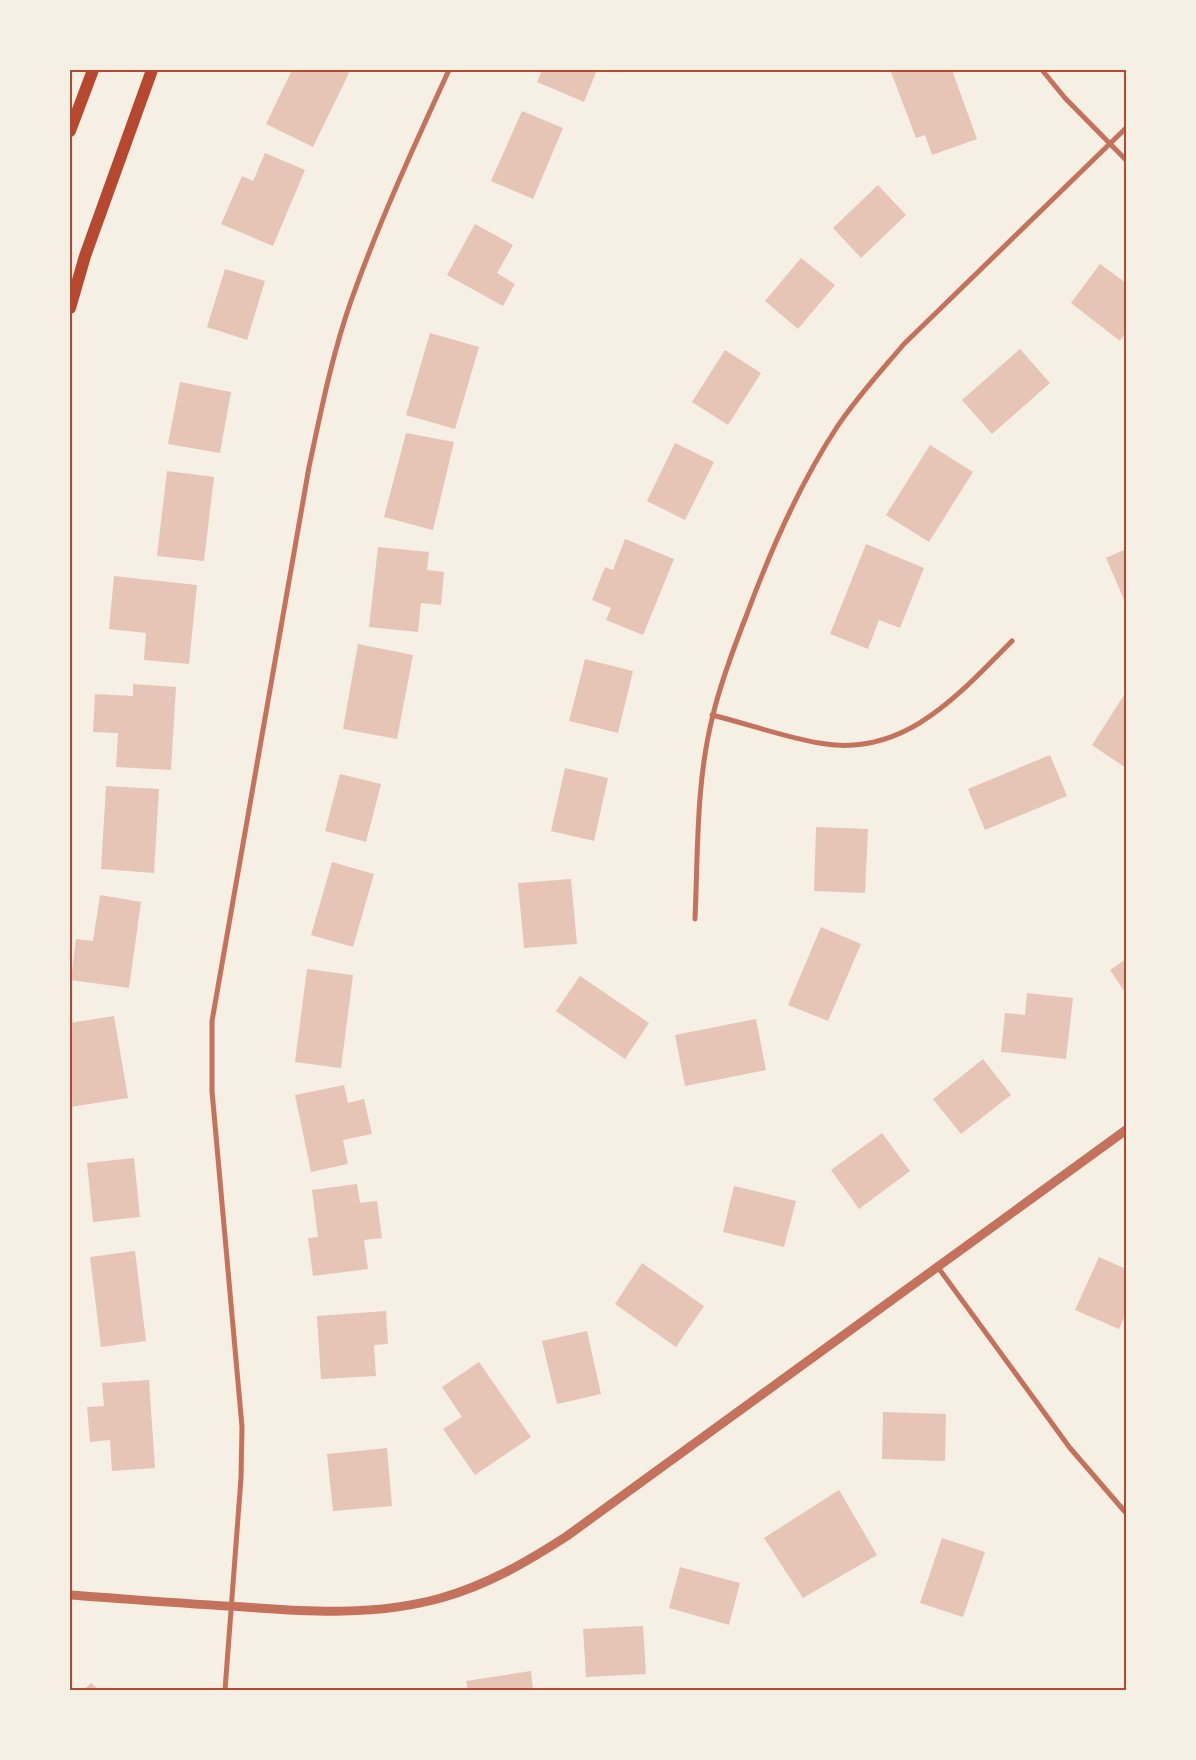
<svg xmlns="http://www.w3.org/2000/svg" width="1196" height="1760" viewBox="0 0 1196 1760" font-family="'Zilla Slab',serif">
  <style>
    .building { fill: #e6c5b7 }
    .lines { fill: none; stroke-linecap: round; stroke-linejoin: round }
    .minor { stroke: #c5725c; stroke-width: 5 }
    .tertiary { stroke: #c5725c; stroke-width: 9 }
    .primary { stroke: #b5482f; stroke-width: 12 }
    .neatline { fill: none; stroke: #b5482f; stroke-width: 2 }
  </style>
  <rect width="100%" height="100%" fill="#f6efe4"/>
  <path class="building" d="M292,70h51l6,3 -36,74 -47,-23z
    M542,70h55l-13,32 -47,-20z
    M896,70h56l25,69 -45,16 -7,-20 -9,3 -25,-66z
    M522,111l41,17 -30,71 -42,-18z
    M265,153l40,17 -32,76 -52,-22 21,-48 11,5z
    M878,185l28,30 -45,43 -28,-30z
    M475,224l38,21 -16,28 18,11 -12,22 -56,-31z
    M801,258l34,27 -37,44 -33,-28z
    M1100,264l26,19v49l-6,9 -49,-38z
    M225,269l40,12 -18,59 -40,-13z
    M430,333l49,14 -24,82 -49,-14z
    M1020,349l30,34 -58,51 -30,-34z
    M725,350l36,23 -33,52 -36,-23z
    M180,382l51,10 -11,61 -52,-9z
    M406,433l48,9 -21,88 -49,-13z
    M675,443l39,19 -29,58 -38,-19z
    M930,445l43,27 -44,70 -43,-27z
    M167,471l47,6 -10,84 -47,-5z
    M625,539l49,20 -31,76 -37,-15 5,-12 -19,-8 13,-33 8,3z
    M866,544l58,24 -24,60 -21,-8 -11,29 -38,-15z
    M378,547l51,5 -2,18 17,2 -3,33 -20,-2 -3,29 -49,-5z
    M1126,549v55l-20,-46z
    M114,576l83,9 -8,79 -45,-4 2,-27 -37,-4z
    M358,644l55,11 -16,84 -54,-10z
    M585,659l48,12 -15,62 -49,-12z
    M133,684l43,3 -5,83 -55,-3 2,-34 -25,-1 2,-38 38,2z
    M1126,692v76l-34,-23z
    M1050,755l17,41 -82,34 -17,-41z
    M565,768l43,10 -14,63 -43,-10z
    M340,774l41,10 -15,58 -41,-11z
    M106,786l53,3 -5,84 -53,-4z
    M816,827l52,2 -3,64 -51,-2z
    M332,862l42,12 -21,73 -42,-12z
    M571,879l6,65 -53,4 -6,-65z
    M100,895l41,7 -12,86 -58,-8 5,-41 17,2z
    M821,927l40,17 -33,77 -40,-16z
    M1126,959v35l-16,-24z
    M307,969l46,6 -12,93 -46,-6z
    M580,976l69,47 -24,36 -69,-48z
    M1027,993l46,5 -7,61 -65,-7 4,-39 20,2z
    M114,1016l14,82 -58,9v-84z
    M756,1019l10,51 -81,16 -10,-51z
    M983,1059l28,36 -50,39 -28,-35z
    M344,1085l4,18 16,-4 8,35 -29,6 5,24 -37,8 -16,-77z
    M882,1133l28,38 -51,38 -28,-39z
    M134,1158l6,59 -47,5 -6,-59z
    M357,1184l3,19 17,-2 5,37 -18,2 4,29 -55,7 -5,-38 10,-1 -6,-47z
    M734,1186l62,15 -12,46 -61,-15z
    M135,1251l11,90 -45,6 -11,-90z
    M1099,1257l27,12v44l-7,16 -44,-19z
    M642,1263l62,43 -28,41 -61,-43z
    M386,1311l2,33 -14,1 2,31 -55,3 -4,-63z
    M587,1331l14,63 -44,10 -15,-63z
    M479,1362l52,75 -56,38 -32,-46 19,-12 -20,-30z
    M149,1380l6,88 -43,3 -2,-31 -20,2 -3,-35 17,-1 -2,-23z
    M883,1412l63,2 -1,47 -63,-2z
    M387,1448l5,58 -59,5 -6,-57z
    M839,1490l38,65 -74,43 -39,-60z
    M942,1538l43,14 -22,65 -43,-14z
    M680,1567l60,16 -11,42 -60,-17z
    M643,1626l3,48 -60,3 -3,-48z
    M531,1671l2,19h-65l-2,-9z
    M91,1683l8,7h-15z"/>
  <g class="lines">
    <path class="minor" d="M1042,70l23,28 61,62
      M712,715c36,9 72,22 107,28 85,16 140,-49 193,-102
      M695,919c3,-68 1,-138 18,-204 8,-34 21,-68 34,-101 24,-65 52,-129 90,-187 20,-30 44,-56 67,-83l222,-216
      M937,1266l133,182 56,65
      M225,1690l16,-212 1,-51 -30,-336v-70l97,-554c12,-56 23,-112 42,-166 28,-79 63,-155 98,-231"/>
    <path class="tertiary" d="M70,1595c58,4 116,9 175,12 66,5 131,9 196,-9 46,-13 86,-36 126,-62l559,-406"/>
    <path class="primary" d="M70,131l23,-61
      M70,308l15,-52 67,-186"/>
  </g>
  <rect width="1196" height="1760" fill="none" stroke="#f6efe4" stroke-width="142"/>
  <rect x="71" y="71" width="1054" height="1618" class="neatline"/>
</svg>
